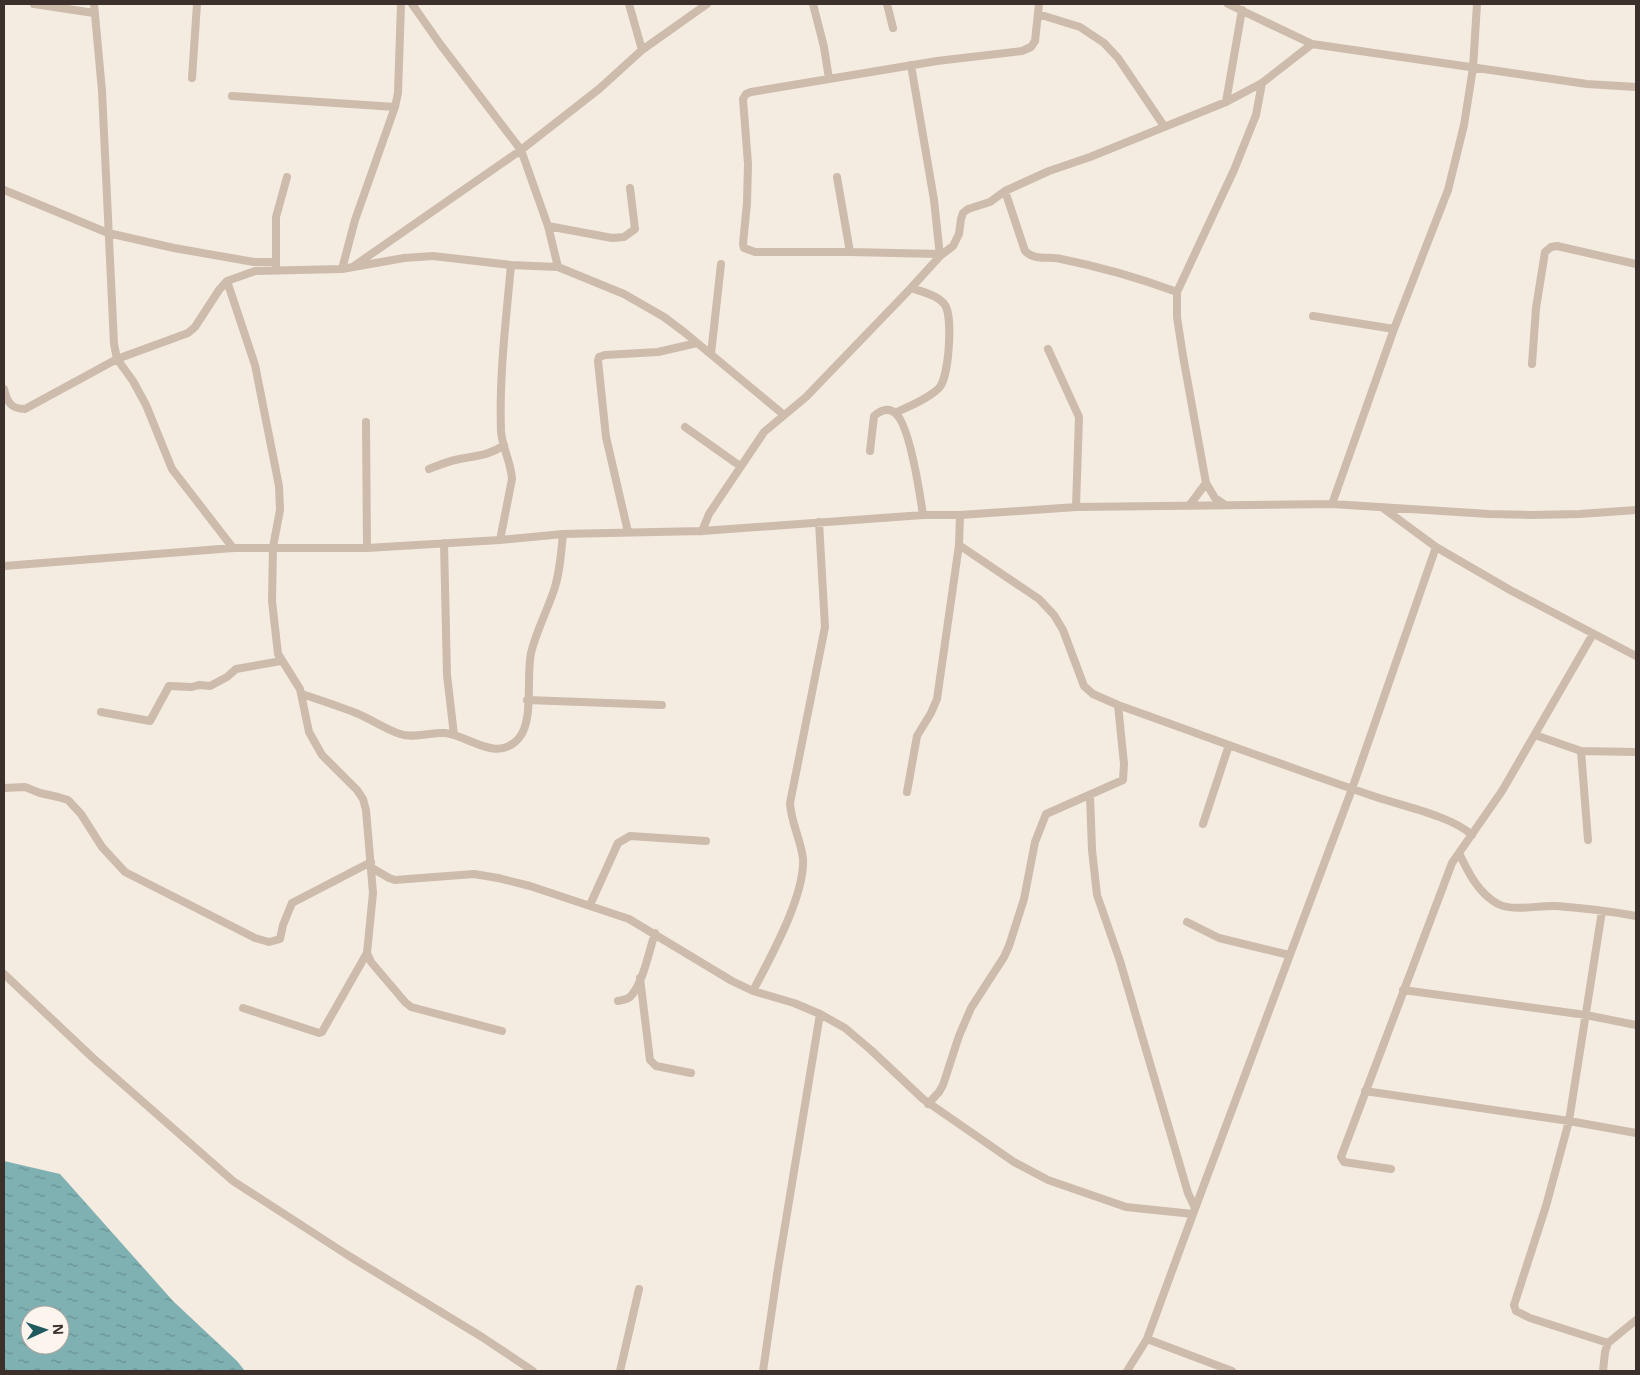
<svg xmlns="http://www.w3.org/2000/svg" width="1640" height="1375" viewBox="0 0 1640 1375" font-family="'Noto Sans',sans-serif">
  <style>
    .water { fill: url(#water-ripples); fill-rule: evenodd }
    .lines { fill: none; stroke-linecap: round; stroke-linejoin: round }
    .minor { stroke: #cdbbac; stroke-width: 8 }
  </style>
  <defs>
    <pattern id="water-ripples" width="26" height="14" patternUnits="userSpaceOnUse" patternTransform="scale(1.25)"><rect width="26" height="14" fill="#7fb0b2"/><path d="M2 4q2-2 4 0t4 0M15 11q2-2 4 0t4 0" fill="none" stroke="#699091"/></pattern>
  </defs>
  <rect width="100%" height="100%" fill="#f4ebe1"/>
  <path class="water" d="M4,1161l56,13 113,127 64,60 8,10h-241zM30,1315h30v30h-30z"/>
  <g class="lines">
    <path class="minor" d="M34,4l60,9
      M94,4l8,87 12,253 3,15 16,22 13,24 26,64 61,79
      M412,4l28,40 81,106 27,76 10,41
      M629,4l13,46
      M813,4l11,43 5,32
      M887,4l6,24
      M1228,4l84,40 275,40 49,3
      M1038,14l42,13 24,16 14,15 46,68
      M911,65l23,135 6,56
      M192,78l5,-74
      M232,96l163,11
      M1226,102l16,-92
      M837,177l13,75 89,2
      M4,190l104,43 66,15 80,14h22
      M1005,191l20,60c10,10 23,5 36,8 40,8 78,19 116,33
      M548,226l64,12 12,-1 11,-8 -5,-41
      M850,252h-95l-11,-4 -1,-4 4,-41 1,-39 -5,-65 3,-5 5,-2 186,-31 85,-10 9,-4 4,-6 4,-37
      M276,265v-48l11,-40
      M354,266l167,-116 78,-61 43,-39 65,-46
      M342,269l13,-49 40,-113 3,-14 3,-89
      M227,281l28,84 24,121 1,24 -7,37 -1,54 6,53 22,35 9,43 13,23 35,35 6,9 3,11 7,83 -6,60 4,9 34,40 6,5 91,24
      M1313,316l81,13
      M1048,349l31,68 -3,90
      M711,354l10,-90
      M1532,364l4,-56 9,-56 6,-5 6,-1 79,18
      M4,389c3,13 7,20 21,20l92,-50 71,-26 7,-6 24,-37 8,-9 28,-10 87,-2 62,-11 29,-2 78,9 47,2 66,27 40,23 20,15 100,83
      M895,413c14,-7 33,-14 44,-25 10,-10 14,-71 6,-83 -7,-10 -23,-13 -34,-17
      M366,422l1,126
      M685,427l55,39
      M870,451l4,-35c6,-5 14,-9 21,-3 15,11 25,82 28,102
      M429,469c8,-3 17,-7 26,-9 18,-4 34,-4 49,-15
      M1224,504l-9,-6 -9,-15 -23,-127 -6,-39v-25l57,-122 22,-55 6,-32
      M1332,504l62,-175 54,-139 16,-65 9,-57 4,-64
      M1189,506l17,-23
      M1383,508l53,39 74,43 126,66
      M960,515l-1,30 80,54 15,16 9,15 21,56 9,8 25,11c84,30 167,61 252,90 28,10 80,20 102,40
      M702,531l7,-17 55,-82 42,-35 105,-109 29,-32 13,-10 6,-12 2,-15 2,-6 5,-4 22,-7 15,-11 44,-20 41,-14 136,-55 36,-19 50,-39
      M628,532l-22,-95 -8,-76 1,-4 6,-2 53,-3 39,-9
      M500,540l12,-61c-1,-17 -10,-32 -11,-48 -2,-55 5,-111 10,-166
      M444,543l3,132 7,60
      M4,566l229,-18h134l133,-8 63,-6 139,-3 221,-16h37l116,-8 256,-3 157,10 43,1 48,-1 56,-4
      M302,694c18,6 36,12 54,19 15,6 29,16 44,21 14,5 31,-2 45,-1 23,2 52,31 74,5 15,-17 7,-62 12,-85 5,-21 15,-40 22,-60 7,-19 8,-40 10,-59
      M527,700l135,5
      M101,712l49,9 19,-35 23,1 7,-2 11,1 17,-9 9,-8 45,-8
      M1535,735l46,16 7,89
      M1581,751l55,1
      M4,788l21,-1 15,6 18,4 10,3 13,14 21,33 23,25 130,66 14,4 11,-3 3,-14 9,-22 79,-41
      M907,792l10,-56 14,-23 6,-14 22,-154
      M1090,795l2,55 5,45 23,66 68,232 7,15
      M1203,824l26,-79
      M1459,853c9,19 19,40 39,51 17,8 40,1 58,2 26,2 54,5 80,10
      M372,868l17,10 6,2 79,-6 24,4 32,8 99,33 103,62 21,10 41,12 26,11 25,14 26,22 52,49 91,63 34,18 78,27 67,7
      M590,905l28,-62 12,-7 76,5
      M1602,911l-33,210 -23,85 -32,99 2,6 14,7 78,25
      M1187,922l32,16 70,17
      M4,974l89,84 140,123 116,75 133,81 51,34
      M640,978l10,82 6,6 35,7
      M1403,990l183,25 50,10
      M753,991c17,-33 52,-95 50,-132 -2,-19 -12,-36 -13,-56l35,-176 -6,-105
      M618,1001c4,-1 8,-1 12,-4 13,-13 19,-46 25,-64
      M243,1008l76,25 3,-1 45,-79
      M1365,1091l204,30 67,12
      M928,1104l11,-12 4,-7 16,-49 12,-28 33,-51 5,-11 15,-47 11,-57 11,-28 77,-34 1,-16 -6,-59
      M1391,1169l-47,-7 -3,-5 111,-294 50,-72 91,-157
      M1147,1339l85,32
      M620,1371l19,-82
      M763,1371l15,-103 42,-254
      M1127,1371l20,-32 46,-125 159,-425 84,-242
      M1603,1371l2,-19 3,-9 28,-23"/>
  </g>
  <rect width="1640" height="1375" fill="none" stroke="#3b302b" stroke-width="10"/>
  <g transform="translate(45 1330) rotate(87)"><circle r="24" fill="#fbf5ee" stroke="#aea6a0"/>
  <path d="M0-4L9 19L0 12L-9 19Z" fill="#1f5a5e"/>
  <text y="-8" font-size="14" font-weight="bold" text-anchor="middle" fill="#3b302b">N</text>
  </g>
</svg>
